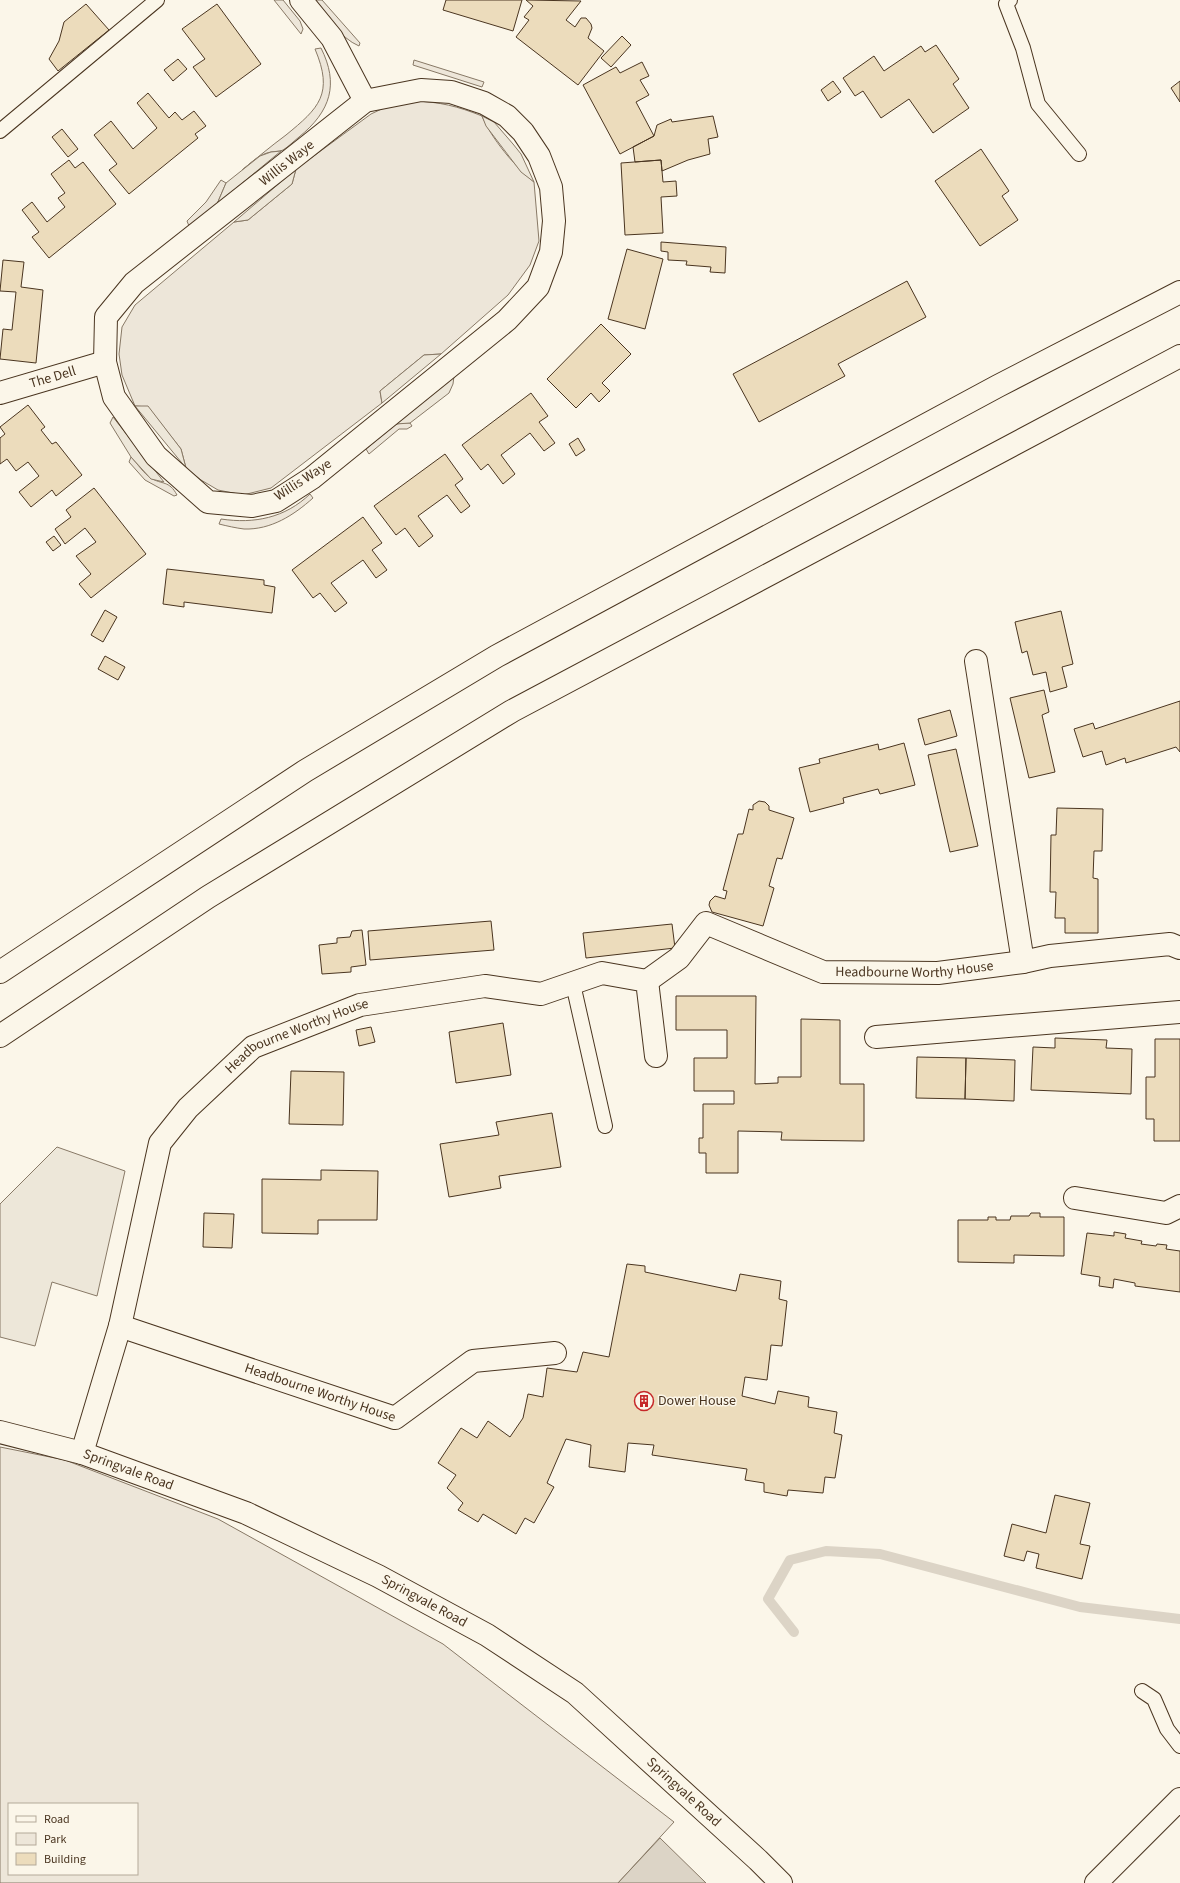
<svg xmlns="http://www.w3.org/2000/svg" width="1180" height="1883" viewBox="0 0 1180 1883" font-family="'Source Sans 3',sans-serif">
  <style>
    .green { fill: #ede6d9; stroke: #887966; fill-rule: evenodd }
    .parking { fill: #ede7d9; stroke: #887966 }
    .water { fill: #dcd4c6; stroke: #887966 }
    .lines { fill: none; stroke-linecap: round; stroke-linejoin: round }
    .stream { stroke: #dcd4c6; stroke-width: 10 }
    .building { fill: #ecdcbc; stroke: #4a3520 }
    .lane-casing { stroke: #4a3520; stroke-width: 16 }
    .street-casing { stroke: #4a3520; stroke-width: 24 }
    .secondary-casing { stroke: #4a3520; stroke-width: 24 }
    .highway-casing { stroke: #4a3520; stroke-width: 24 }
    .lane { stroke: #fbf6e9; stroke-width: 14 }
    .street { stroke: #fbf6e9; stroke-width: 22 }
    .secondary { stroke: #fbf6e9; stroke-width: 22 }
    .highway { stroke: #fbf6e9; stroke-width: 22 }
    .labels { text-anchor: middle; dominant-baseline: central; stroke-width: 3; stroke-linejoin: round; paint-order: stroke }
    .street-label { font-size: 14px; fill: #4a3520; stroke: #fbf6e9 }
    .poi-label { font-size: 14px; fill: #4a3520; stroke: #fbf6e9; text-anchor: start }
  </style>
  <rect width="100%" height="100%" fill="#fbf6e9"/>
  <path class="green" d="M274,0h9l17,21 3,8 -2,5z
    M314,0h8l38,43 -1,3c-19,-8 -32,-30 -45,-46z
    M321,48c18,36 10,63 -22,89 -5,4 -11,10 -16,13 -4,2 -8,1 -12,2 -12,2 -20,11 -29,18 15,-12 29,-24 44,-35 33,-27 48,-41 29,-86z
    M414,60l70,22 -2,5 -69,-22z
    M414,101c26,1 43,5 68,15 9,22 33,51 52,66l5,59 -9,24 -22,30 -67,59 -17,1 -44,36 2,12 -111,85 -28,7 -25,-5 -17,-10 -15,-12 -5,-19 -33,-42 -13,-1 -13,-31 -3,-21 3,-27 13,-22 99,-83 14,-2 44,-36 4,-15 75,-55 17,-8z
    M221,180l5,3 -9,21 -28,22 -2,-5 19,-19z
    M403,423h7l2,3 -5,3h-8l-30,25 -3,-5 30,-25z
    M131,457c6,6 13,17 20,21 11,7 18,2 26,17l-3,1 -29,-16 -16,-18z
    M310,494l3,4c-19,17 -42,32 -69,31 -8,-1 -17,-3 -25,-5l2,-5c33,5 64,-1 89,-25z
    M0,1447l65,13 153,59 225,125 231,178 -56,61h-618zM9,1804h128v70h-128z"/>
  <path class="parking" d="M482,116l12,6 19,22 8,10 13,28 -13,-10 -35,-46z
    M281,151l-64,53 9,-21 34,-27 11,-4z
    M296,169l-4,15 -44,36 -14,2z
    M441,354l-59,49 -2,-12 44,-36z
    M454,376l-1,8 -4,9 -39,30 -14,1z
    M135,406h13l33,43 5,19z
    M113,417l51,65 -13,-3 -20,-22 -21,-34z
    M57,1147l68,24 -28,125 -45,-14 -17,64 -35,-9v-133z"/>
  <path class="water" d="M660,1838l46,45h-88z"/>
  <g class="lines">
    <path class="stream" d="M794,1632l-26,-33 22,-39 36,-9 54,3 200,53 100,12"/>
  </g>
  <path class="building" d="M446,0h76l-9,31 -70,-21z
    M526,0l55,1 -15,19 9,7 6,-9h5l5,6 1,4 -4,10 16,13 -26,34 -62,-48 13,-17 -5,-3 9,-11z
    M86,4l23,26 -51,41 -9,-12 10,-18 5,-19z
    M217,4l44,60 -45,33 -23,-30 12,-8 -23,-30z
    M622,36l9,9 -20,22 -10,-9z
    M936,45l23,34 -6,5 16,24 -36,25 -24,-34 -28,19 -18,-27 -8,5 -12,-18 31,-22 10,15 37,-25 4,6z
    M178,59l9,10 -14,12 -9,-11z
    M642,62l7,14 -9,4 9,15 -13,7 18,34 -34,18 -37,-69 33,-18 4,6z
    M833,81l8,11 -13,9 -7,-11z
    M1180,81v21l-9,-14z
    M148,93l21,25 6,-6 7,8 12,-9 12,15 -11,8 3,4 -69,56 -20,-24 8,-6 -23,-29 17,-14 22,28 24,-21 -20,-25z
    M713,116l5,21 -10,2 2,15 -22,6 -26,11 -1,-11 -26,2 -2,-15 21,-11 3,-11 14,-6 1,3z
    M62,129l16,20 -10,8 -16,-20z
    M981,149l28,42 -7,5 16,24 -38,26 -45,-65z
    M69,160l6,8 8,-6 33,42 -67,54 -17,-21 7,-5 -17,-22 10,-8 15,20 18,-15 -7,-9 7,-5 -14,-19z
    M661,160l2,22 13,-1 1,15 -16,1 2,36 -38,2 -4,-72z
    M661,242l65,5 -1,26 -15,-1 1,-5 -25,-2 1,-4 -19,-1v-8l-7,-1z
    M627,249l36,10 -18,70 -37,-10z
    M3,260l21,2 -3,25 22,3 -7,73 -36,-4 3,-30 9,1 4,-38 -16,-1z
    M907,281l19,36 -88,47 7,12 -86,46 -26,-48z
    M601,324l30,30 -29,29 8,8 -11,11 -8,-9 -15,15 -29,-29z
    M531,393l17,23 -9,6 16,21 -11,8 -14,-18 -29,22 14,19 -12,10 -15,-20 -7,6 -19,-25z
    M28,405l17,22 -4,3 11,14 4,-2 26,33 -26,21 -4,-6 -21,17 -12,-15 20,-16 -11,-14 -12,9 -9,-12 -7,5v-26l5,-4 -5,-7z
    M578,438l7,12 -9,6 -7,-12z
    M445,454l18,25 -8,6 15,21 -9,7 -14,-18 -29,21 15,20 -14,11 -14,-19 -9,7 -22,-29z
    M94,488l52,66 -55,44 -12,-14 12,-10 -15,-18 20,-14 -11,-14 -20,16 -10,-15 16,-12 -5,-7z
    M363,517l19,26 -10,7 15,20 -11,8 -13,-18 -32,23 16,20 -12,9 -15,-19 -7,5 -21,-28z
    M54,536l7,9 -8,6 -7,-9z
    M167,569l97,11v5l11,2 -3,26 -88,-11v5l-21,-3z
    M105,610l12,7 -14,25 -12,-7z
    M1061,611l12,53 -11,3 5,20 -17,5 -4,-20 -13,3 -6,-24 -5,2 -7,-31z
    M105,656l20,11 -7,13 -20,-11z
    M1044,690l5,22 -7,3 13,57 -26,6 -19,-80z
    M1180,701v51l-4,-5 -50,16 -1,-5 -19,7 -4,-14 -19,6 -9,-28 19,-6 2,6z
    M950,710l7,26 -32,9 -7,-26z
    M904,743l11,42 -35,9 -2,-5 -35,9 1,5 -34,9 -11,-44 21,-5 -1,-4 59,-15 1,6z
    M956,749l22,97 -28,6 -22,-97z
    M759,801l6,1 4,4v4l25,8 -12,41 -5,-1 -8,28 5,2 -11,38 -51,-14 -3,-7 1,-4 5,-5 10,3 2,-8 -4,-1 15,-56h5l6,-25 4,1v-5z
    M1057,808l46,1 -1,42h-8l-1,27 5,1v54h-33v-15h-10l1,-26h-6l1,-57h5z
    M491,921l3,29 -124,10 -2,-29z
    M672,924l3,24 -89,10 -3,-25z
    M362,930l4,35 -15,2v5l-29,2 -3,-29 18,-2v-5l13,-1 2,-6z
    M676,996h80l-1,88 23,-1v-6h23v-58l39,1v64h24v57l-83,-1 1,-8 -44,-1v42h-32v-20h-7v-15h4v-34h31v-13h-40v-33h33v-28h-51z
    M503,1023l8,52 -55,8 -7,-51z
    M371,1027l4,15 -16,4 -3,-16z
    M1055,1038l52,2 -1,8 26,1 -1,45 -100,-4 2,-43 22,1z
    M1155,1039h25v102h-26v-22h-8v-42h9z
    M917,1057l49,1 -1,41 -49,-1z
    M966,1058l49,2 -1,41 -49,-2z
    M291,1071l53,1 -1,53 -54,-1z
    M552,1113l9,54 -62,9 2,12 -52,9 -9,-53 59,-9 -3,-13z
    M321,1170l57,1 -1,49h-59v14l-56,-1v-54l59,1z
    M204,1213l30,1 -2,34 -29,-1z
    M1031,1213h9v4h24v39l-50,-1v8l-56,-1v-42h30v-3h8v3h14l1,-4h18z
    M1114,1232l12,2 -1,4 17,3 -1,3 15,2 1,-2 10,1 -1,4 14,2v41l-45,-6v-3l-21,-4 -1,9 -14,-2 1,-9 -19,-3 6,-41 27,3z
    M627,1264l18,2v6l91,19 4,-17 41,7 -2,18 8,2 -5,45 -11,-1 -4,35 -22,-3 -3,19 33,8 3,-13 31,6 -1,10 29,5 -3,21 8,2 -7,43 -10,-1 -2,16 -35,-3 -1,6 -23,-4v-9l-19,-3 2,-11 -95,-14 2,-10 -26,-2 -3,29 -36,-5 2,-22 -25,-6 -19,44 7,4 -20,36 -9,-5 -9,16 -33,-20 -5,8 -20,-12 5,-7 -16,-15 9,-13 -18,-12 23,-35 16,10 11,-17 22,16 13,-19 5,-24 15,3 4,-29 30,4 6,-20 26,5z
    M1055,1495l35,8 -10,41 10,2 -8,33 -46,-11 3,-14 -12,-3 -3,10 -20,-5 8,-32 34,9z"/>
  <g class="lines">
    <defs>
      <path id="lane" d="M1010,0l-4,4 17,44 15,56 41,50
        M0,131l157,-131
        M573,984l32,142
        M1142,1691l12,8 13,30 13,17"/>
      <g id="street">
        <path d="M301,0l31,38 33,63"/>
        <path d="M421,90l30,2 33,11 23,13 16,16 16,24 12,31 3,34 -3,31 -13,35 -31,33 -195,158 -36,23 -24,5 -44,-4 -52,-46 -42,-59 -9,-35 1,-45 28,-34 231,-182z"/>
        <path id="s1" d="M0,393l105,-31"/>
        <path d="M976,661l47,301"/>
        <path id="s2" d="M647,981l32,-23 27,-35 117,49 115,1 85,-11 27,-6 120,-12 10,4"/>
        <path d="M876,1037l304,-25"/>
        <path d="M1075,1198l91,15 14,-7"/>
        <path id="s3" d="M120,1326l275,92 78,-57 82,-8"/>
        <path id="s4" d="M82,1453l38,-127 40,-183 28,-35 65,-61 107,-42 125,-19 56,8 61,-21 45,8 9,75"/>
      </g>
      <g id="secondary">
        <path id="s5" d="M0,1432l82,21 164,60 132,63 109,59 88,58 183,167 23,23"/>
        <path d="M1096,1883l84,-84"/>
      </g>
      <path id="highway" d="M0,972l305,-201 192,-115 501,-270 182,-94
        M0,1036l208,-139 304,-186 668,-355"/>
    </defs>
    <use href="#lane" class="lane-casing"/>
    <use href="#street" class="street-casing"/>
    <use href="#secondary" class="secondary-casing"/>
    <use href="#highway" class="highway-casing"/>
    <use href="#lane" class="lane"/>
    <use href="#street" class="street"/>
    <use href="#secondary" class="secondary"/>
    <use href="#highway" class="highway"/>
  </g>
  <defs>
    <symbol id="building-ring" viewBox="-11 -11 22 22"><circle r="9.5" fill="#fbf6e9" stroke="#c62828" stroke-width="1.5"/><path d="M-4-6H4V6H1V3H-1V6H-4ZM-2.5-4.3h1.7v1.8h-1.7ZM.8-4.3h1.7v1.8H.8ZM-2.5-1h1.7V.8h-1.7ZM.8-1h1.7V.8H.8Z" fill="#c62828"/></symbol>
  </defs>
  <g fill-rule="evenodd">
    <use href="#building-ring" x="633" y="1390" width="22" height="22"/>
  </g>
  <g class="labels">
    <g class="street-label">
      <text transform="translate(287 163) rotate(-38)">Willis Waye</text>
      <text stroke="none"><textPath href="#s1" startOffset="55">The Dell</textPath></text>
      <text transform="translate(303 480) rotate(-33)">Willis Waye</text>
      <text stroke="none"><textPath href="#s2" startOffset="302">Headbourne Worthy House</textPath></text>
      <text stroke="none"><textPath href="#s4" startOffset="498">Headbourne Worthy House</textPath></text>
      <text stroke="none"><textPath href="#s3" startOffset="211">Headbourne Worthy House</textPath></text>
      <text stroke="none"><textPath href="#s5" startOffset="134">Springvale Road</textPath></text>
      <text stroke="none"><textPath href="#s5" startOffset="458">Springvale Road</textPath></text>
      <text stroke="none"><textPath href="#s5" startOffset="782">Springvale Road</textPath></text>
    </g>
    <g class="poi-label">
      <text x="658" y="1401">Dower House</text>
    </g>
  </g>
  <rect x="8" y="1803" width="130" height="72" fill="#fbf6e9" stroke="#b4a999"/>
  <rect x="16" y="1816" width="20" height="6" fill="#fbf6e9" stroke="#b4a999"/>
  <text x="44" y="1823" font-size="12" fill="#4a3520">Road</text>
  <rect x="16" y="1833" width="20" height="12" fill="#ede6d9" stroke="#b4a999"/>
  <text x="44" y="1843" font-size="12" fill="#4a3520">Park</text>
  <rect x="16" y="1853" width="20" height="12" fill="#ecdcbc" stroke="#b4a999"/>
  <text x="44" y="1863" font-size="12" fill="#4a3520">Building</text>
</svg>
